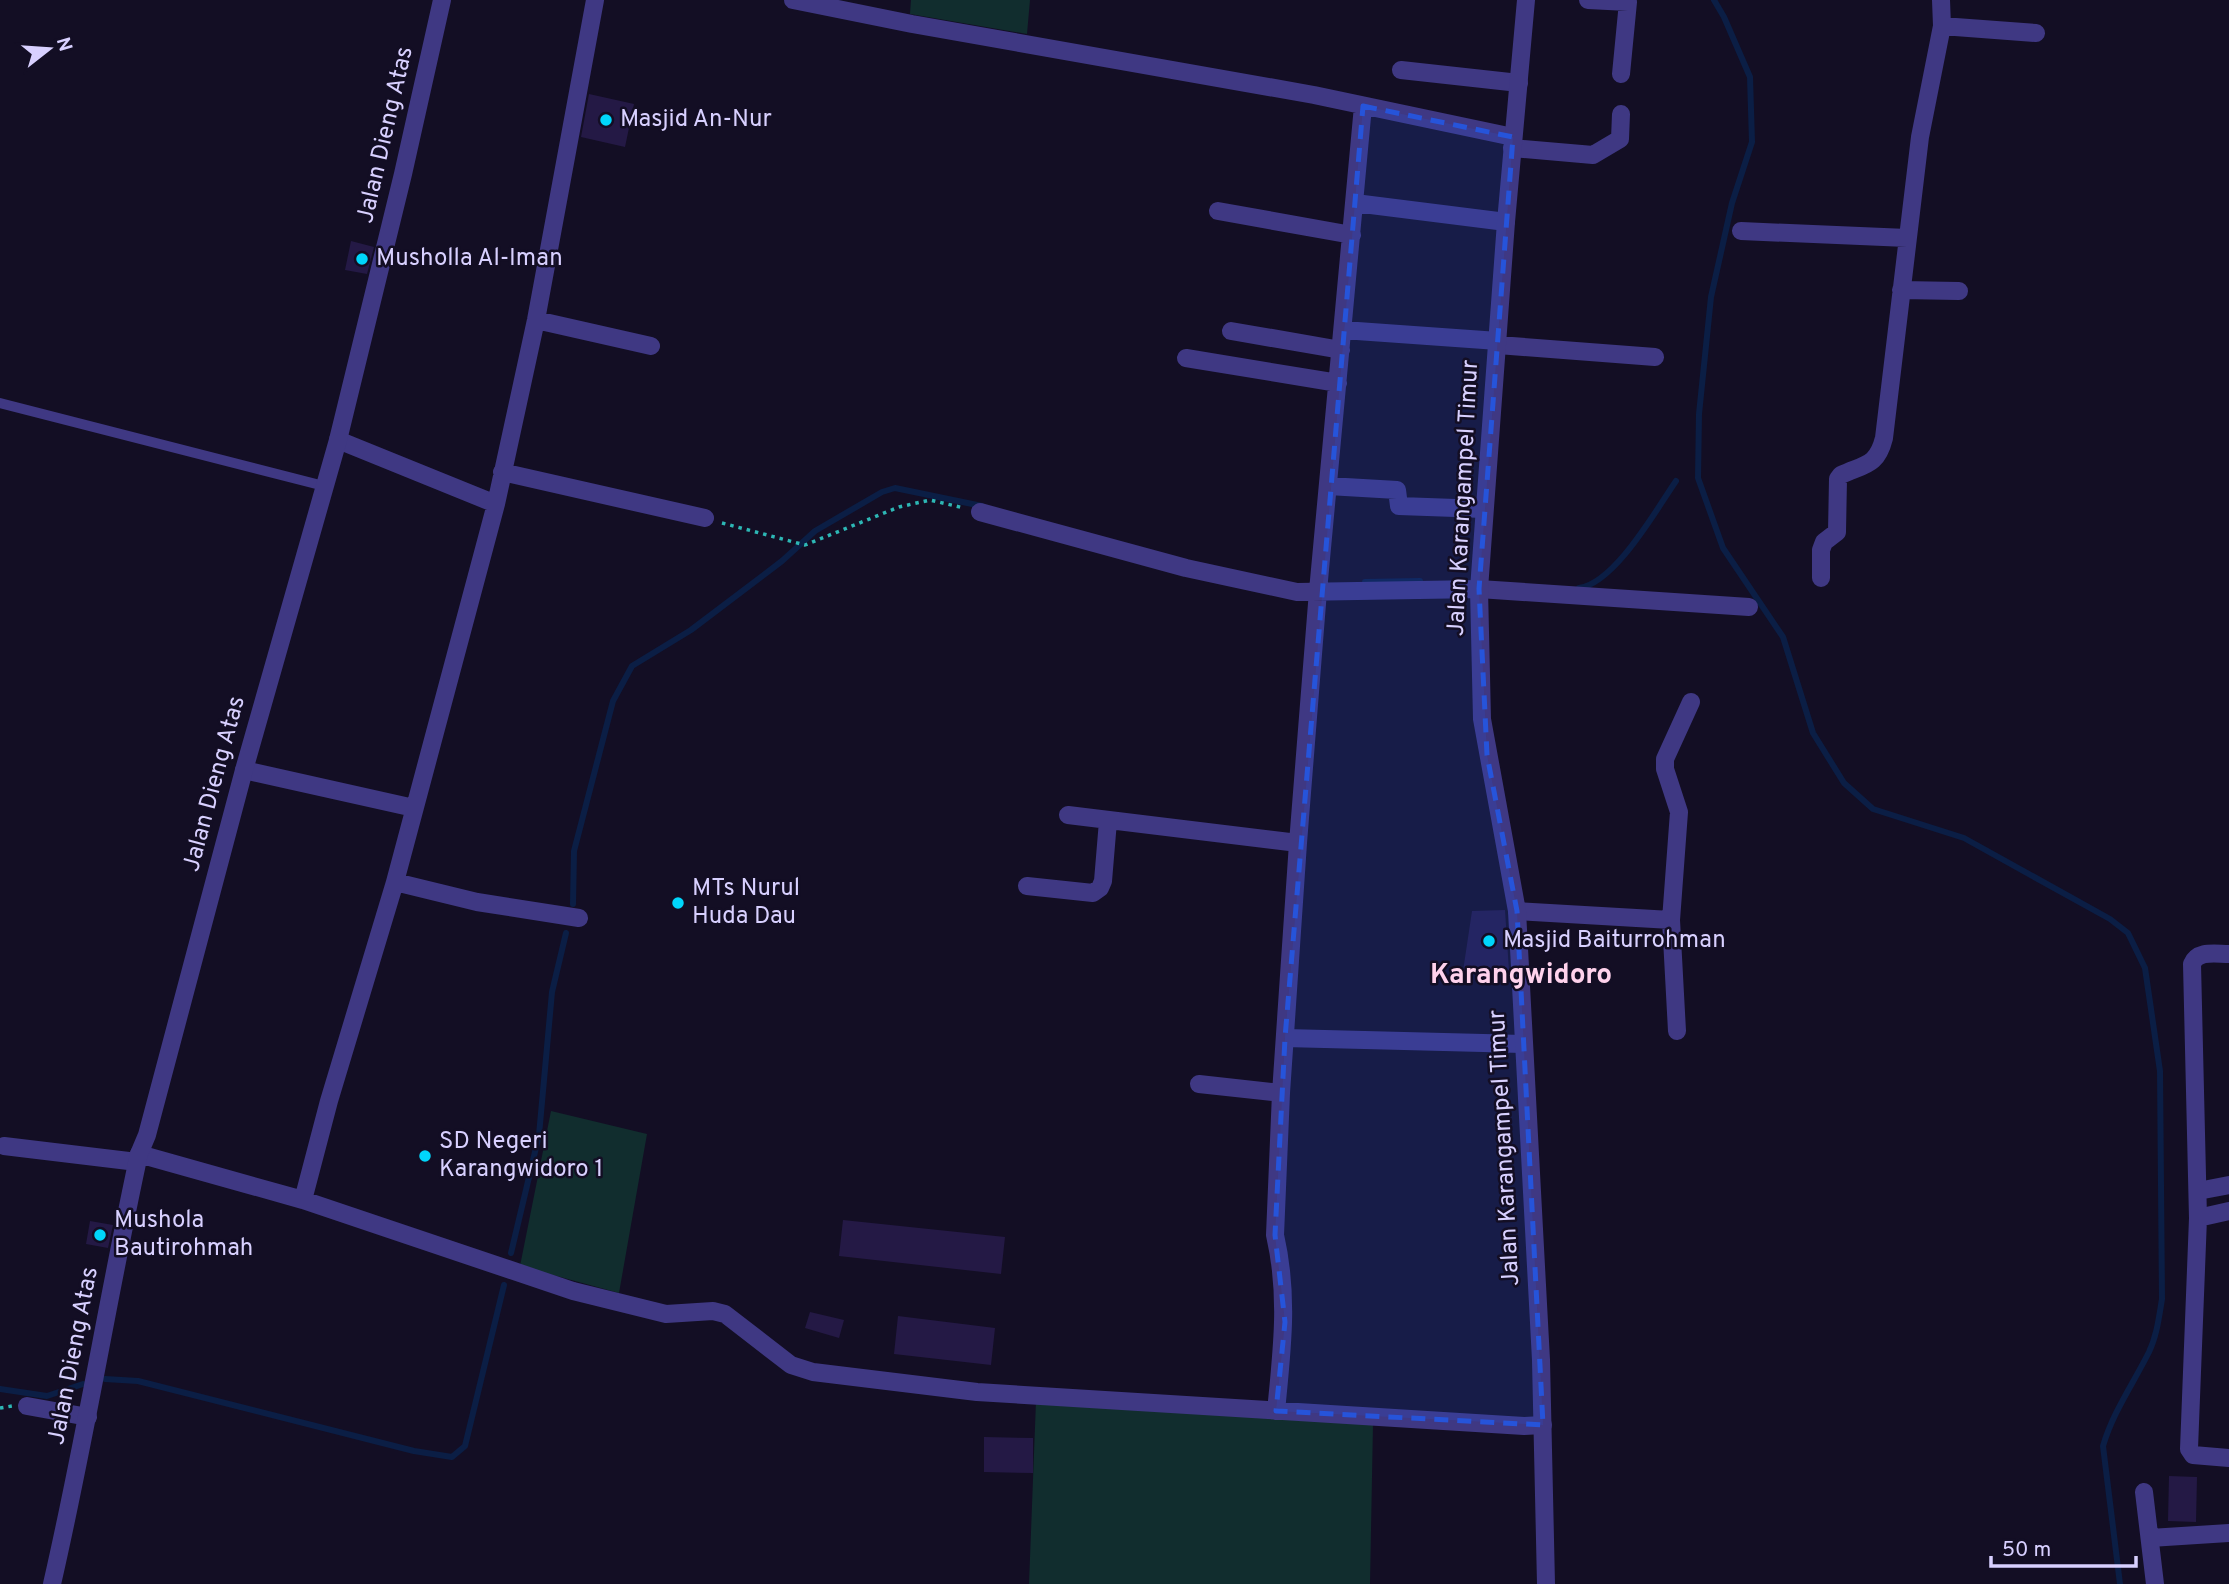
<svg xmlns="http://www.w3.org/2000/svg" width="2229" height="1584" viewBox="0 0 2229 1584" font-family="Overpass,sans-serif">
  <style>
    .green { fill: #112d2e }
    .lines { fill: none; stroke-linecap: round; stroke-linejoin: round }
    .stream { stroke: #0b1e45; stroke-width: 6 }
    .building { fill: #241945 }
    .path { stroke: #2db7b5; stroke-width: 3.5; stroke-dasharray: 3.5 5; stroke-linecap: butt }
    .service { stroke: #3f3883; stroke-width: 10 }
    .minor { stroke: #3f3883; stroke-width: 18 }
    .tertiary { stroke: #3f3883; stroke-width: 18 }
    .marked { fill: #2654da; fill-opacity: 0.2; stroke: #2654da; stroke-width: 5; stroke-dasharray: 14 9; stroke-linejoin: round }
    .poi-dot { fill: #00d6fb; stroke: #130e24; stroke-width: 2.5 }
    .labels { text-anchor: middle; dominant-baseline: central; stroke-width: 5; stroke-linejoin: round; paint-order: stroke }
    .poi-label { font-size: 24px; fill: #d8d0ff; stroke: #130e24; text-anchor: start }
    .street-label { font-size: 24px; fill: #d8d0ff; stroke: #130e24 }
    .quarter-label { font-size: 28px; font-weight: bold; fill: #ffd2ec; stroke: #130e24 }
  </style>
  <rect width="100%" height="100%" fill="#130e24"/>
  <path class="green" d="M911,0h119l-3,34 -117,-20z
    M551,1111l96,23 -28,159 -99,-27z
    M1036,1401l337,23 -3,160h-341z"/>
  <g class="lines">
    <path class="stream" d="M1714,0l10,17 26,60 2,65 -20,61 -21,94 -12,117 -1,64 25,70 60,89 30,96 31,50 29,26 91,29 146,81 18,14 17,35 15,103 2,228c-3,18 -5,36 -13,53 -16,32 -36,60 -46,94l17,138
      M1365,582l55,-1
      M1579,588c36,-5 77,-78 97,-107
      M573,904l1,-53 39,-150 19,-35 59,-36 91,-69 33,-30 67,-39 13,-4 87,18
      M511,1253l28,-118 13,-143 14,-59
      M105,1379l33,2 276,70 38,6 13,-11 39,-161
      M0,1389l47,7 36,-12"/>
  </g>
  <path class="building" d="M589,94l45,10 -9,43 -44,-10z
    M351,241l23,6 -7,27 -22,-4z
    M1505,910l4,61h-46l9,-60z
    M843,1220l162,17 -4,37 -162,-18z
    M90,1221l23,4 -5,23 -22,-4z
    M810,1312l34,8 -5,18 -34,-10z
    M898,1316l97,12 -4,37 -97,-11z
    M984,1437l49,1v35l-49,-1z
    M2169,1476l28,1 -1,45 -28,-1z"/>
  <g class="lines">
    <path class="path" d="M722,523l83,22 94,-38 31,-7 34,8
      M0,1408l12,-2"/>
    <path class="service" d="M0,403l324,83"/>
    <path class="minor" d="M793,0l119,24 402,71 199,42
      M1588,0l40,2 -7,72
      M1942,26l94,7
      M1401,70l118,13
      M1512,148l81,7 27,-16 1,-25
      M1355,203l151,19
      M1218,211l134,24
      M1741,231l166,7
      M1901,290l58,1
      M536,320l115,26
      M1343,330l155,11
      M1231,331l110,19
      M1498,345l157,12
      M1186,358l152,25
      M338,440l158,64
      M502,472l203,46
      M1328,486l69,4 2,16 85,3
      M980,512l206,56 111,24 182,-3 270,18
      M1821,578v-28l3,-8 13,-10 1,-53 3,-4c24,-11 36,-9 43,-37l36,-301 22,-111 -1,-26
      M244,770l170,38
      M1068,815l230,28
      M395,882l82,20 102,16
      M1027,886l66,7 7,-5 3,-7 5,-60
      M1517,911l154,9
      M2229,954c-14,0 -31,-4 -37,10l6,254 -9,231 4,6 36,3
      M1677,1031l-6,-111 8,-108 -14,-43v-10l26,-57
      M1285,1038l238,6
      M1199,1084l82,9
      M4,1146l133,16
      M139,1154l164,46 270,91 93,23 47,-3 12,3 66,51 22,7 164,20 547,34 19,-1
      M2198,1191l31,-6
      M303,1200l26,-99 66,-219 101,-378 40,-184 59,-320
      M2198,1218l31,-7
      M27,1406l61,11
      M1276,1411c6,-61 13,-115 -1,-176l6,-142 17,-250 20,-252 45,-485
      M2144,1492l11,92
      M2150,1538l79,-5"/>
    <path class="tertiary" d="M1526,0l-20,222 -27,367 3,130 35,192 24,449 5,224
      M52,1584c33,-143 56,-287 87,-430l8,-19 97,-365 94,-330 65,-266 39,-174"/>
  </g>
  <path class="marked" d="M1363,106l150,31 -34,452 8,166 30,156 26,514 -267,-14 9,-89 -10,-87 10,-197z"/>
  <g class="poi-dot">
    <circle cx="606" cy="120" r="7"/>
    <circle cx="362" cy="259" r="7"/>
    <circle cx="678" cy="903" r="7"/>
    <circle cx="1489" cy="941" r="7"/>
    <circle cx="425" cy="1156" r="7"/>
    <circle cx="100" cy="1235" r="7"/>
  </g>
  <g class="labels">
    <g class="poi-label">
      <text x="620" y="120">Masjid An-Nur</text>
      <text x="376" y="259">Musholla Al-Iman</text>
      <text x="692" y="889">MTs Nurul<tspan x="692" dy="28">Huda Dau</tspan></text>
      <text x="1503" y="941">Masjid Baiturrohman</text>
      <text x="439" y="1142">SD Negeri<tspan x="439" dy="28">Karangwidoro 1</tspan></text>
      <text x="114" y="1221">Mushola<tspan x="114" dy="28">Bautirohmah</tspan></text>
    </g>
    <g class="street-label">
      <text transform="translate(386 135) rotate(-77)">Jalan Dieng Atas</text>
      <text transform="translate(1464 498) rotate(-87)">Jalan Karangampel Timur</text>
      <text transform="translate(215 784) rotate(-75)">Jalan Dieng Atas</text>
      <text transform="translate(1505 1148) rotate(-93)">Jalan Karangampel Timur</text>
      <text transform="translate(74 1356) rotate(-79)">Jalan Dieng Atas</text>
    </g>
    <g class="quarter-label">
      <text x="1521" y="976">Karangwidoro</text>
    </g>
  </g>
  <g transform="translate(49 49) rotate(73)" stroke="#130e24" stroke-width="5" paint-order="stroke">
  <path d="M0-5L12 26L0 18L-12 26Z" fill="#d8d0ff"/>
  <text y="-10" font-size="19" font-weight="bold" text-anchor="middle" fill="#d8d0ff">N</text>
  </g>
  <path d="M1991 1556v10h145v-10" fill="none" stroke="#d8d0ff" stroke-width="3.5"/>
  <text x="2002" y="1556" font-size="21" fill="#d8d0ff" stroke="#130e24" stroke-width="5" paint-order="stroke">50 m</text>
</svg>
